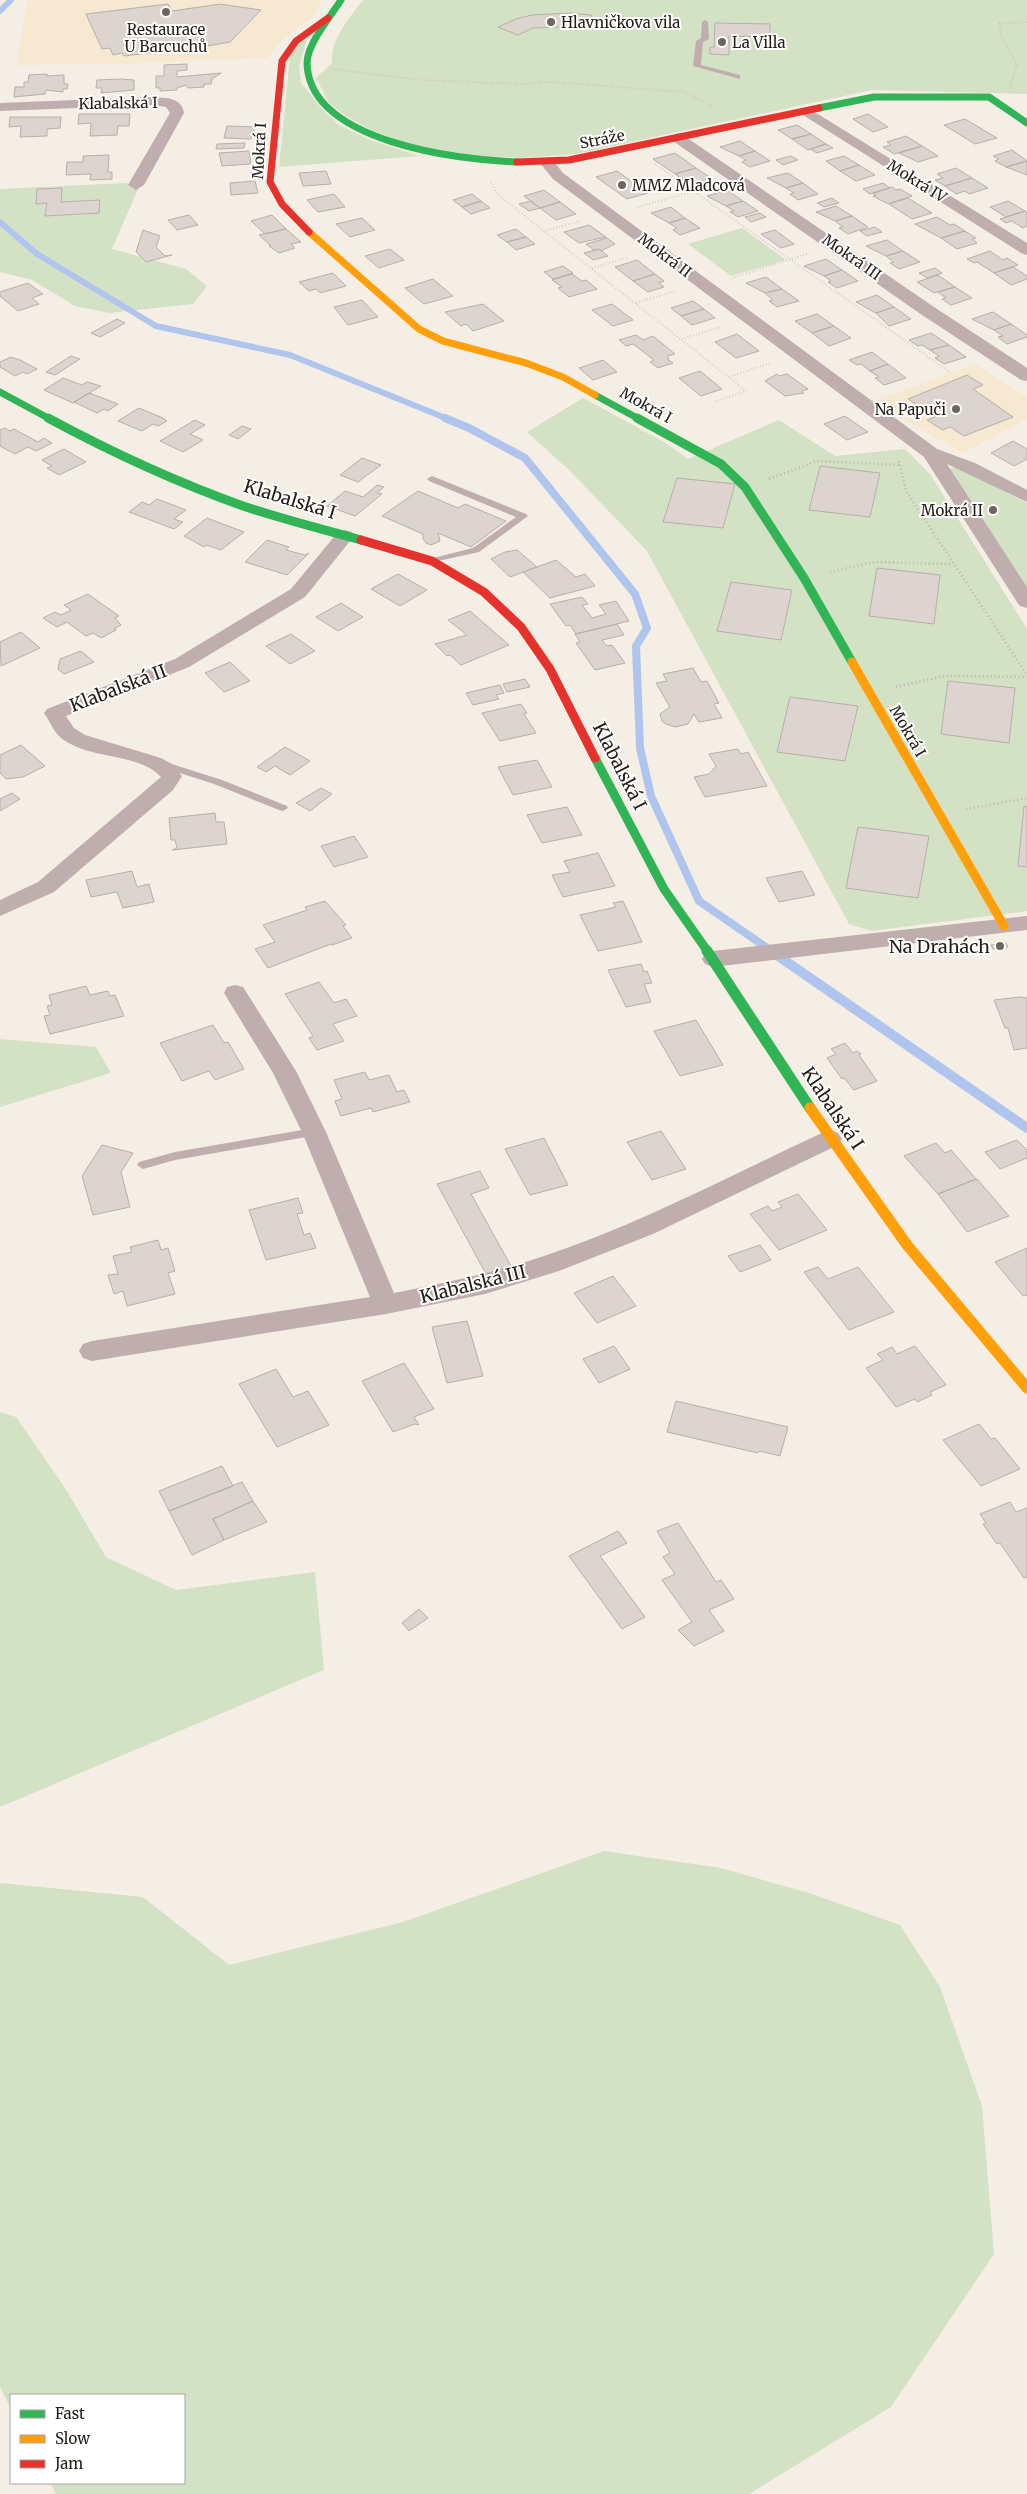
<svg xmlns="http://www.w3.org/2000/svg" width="1027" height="2494" viewBox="0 0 1027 2494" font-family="Merriweather,serif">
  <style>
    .built { fill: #f7e8d2 }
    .green { fill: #d3e2c5 }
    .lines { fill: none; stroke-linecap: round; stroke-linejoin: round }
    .stream-far2 { stroke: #b0c5ee; stroke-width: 6 }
    .stream-far1 { stroke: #b0c5ee; stroke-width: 8 }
    .stream { stroke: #b0c5ee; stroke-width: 10 }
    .building { fill: #ddd4cf; stroke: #b7afaa }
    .path-far1 { stroke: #bfb2b0; stroke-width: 2; stroke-dasharray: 0.5 2.5; stroke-linecap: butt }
    .path { stroke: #bfb2b0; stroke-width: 2.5; stroke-dasharray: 1 3; stroke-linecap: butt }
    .lane { fill: #c0adae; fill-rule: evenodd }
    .street { fill: #c0adae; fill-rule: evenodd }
    .fast-far2 { stroke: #30b455; stroke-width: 7 }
    .fast-far1 { stroke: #30b455; stroke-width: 9 }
    .fast { stroke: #30b455; stroke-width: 11 }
    .slow-far2 { stroke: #ff9f0a; stroke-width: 7 }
    .slow-far1 { stroke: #ff9f0a; stroke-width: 9 }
    .slow { stroke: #ff9f0a; stroke-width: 11 }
    .jam-far1 { stroke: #e5322d; stroke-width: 7 }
    .jam { stroke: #e5322d; stroke-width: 9 }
    .poi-dot { fill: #6c665c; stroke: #fff; stroke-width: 2 }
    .labels { text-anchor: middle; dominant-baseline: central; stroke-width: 4; stroke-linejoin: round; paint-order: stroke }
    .far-poi-label { font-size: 15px; fill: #221c13; stroke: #fff; text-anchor: start }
    .far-street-label { font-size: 15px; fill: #221c13; stroke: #fff }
    .street-label { font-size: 18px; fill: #221c13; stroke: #fff }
    .poi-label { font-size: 18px; fill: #221c13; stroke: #fff; text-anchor: end }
  </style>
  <rect width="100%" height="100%" fill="#f5eee4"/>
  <path class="built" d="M28,0h294l-9,16 -30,23 -15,19 -154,6 -98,1z
    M975,364l52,33v22l-64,34 -92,-51z"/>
  <path class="green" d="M363,0h664v94l-155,-4 -296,64 -55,4 -41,-2 -43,-6 -37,-9 -31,-12 -23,-13 -17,-13 -13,-25 16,-15c-2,-23 17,-45 31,-63z
    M303,39l4,1 -8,26 2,17 23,28 15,14 31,15 49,16 -140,11 11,-111z
    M125,183l14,4 -27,62 74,20 21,17 -14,18 -84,9 -34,-7 -43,-26 -32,-8v-83z
    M742,228l44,32 -55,16 -43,-32z
    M583,398l83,45 22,16 91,-39 56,36 70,-7 25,25 97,155v282l-155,20 -23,-7 -202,-373 -79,-82 -41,-37z
    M959,467l68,36v84l-77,-117 1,-2z
    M0,1039l96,8 15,26 -111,34z
    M0,1412l16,5 49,71 41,69 70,33 139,-18 9,98 -324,137z
    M604,1851l117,17 88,25 91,32 40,62 42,119 12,148 -103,153 -142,87h-693l-6,-11h134v-88h-173v14l-11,-22v-504l143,14 86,68 174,-43z"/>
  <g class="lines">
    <path class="stream-far2" d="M0,11l11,-11
      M0,222l37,32 119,72 134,29 158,64"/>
    <path class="stream-far1" d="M445,418l24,10 56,30 110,136 12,34 -11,18 4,102 11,48 48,105 74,51"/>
    <path class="stream" d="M771,951l256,177"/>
  </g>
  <path class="building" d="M168,4l4,7 48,-7 41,6 -31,32 -45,8 -5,-2 -11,5 -4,-2 -41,5 -2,-3 -9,2 -3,-7 -8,1 -16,-35z
    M571,13l20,2 3,11 -61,2 -15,7 -20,-8 18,-8 16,-4z
    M715,23l55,1v13l-41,-1v19l-19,-1v-7h4z
    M187,64v6l-10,1v6l44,-4 -9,6 -1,5h-7v3l-16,1 -2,-3 -9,3v2l-17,1v-3h-4v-12h8v-11z
    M47,74v2l17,-1v9h4l-1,5h-4v3l-17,-2 -1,4 -31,3 1,-10h9v-5h4l1,-7z
    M121,79l13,1v10l-33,3 1,-5h-6l1,-8z
    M79,114h51l-1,12h-11l-1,9 -27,1 1,-13 -13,1z
    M868,114l20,13 -15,5 -20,-13z
    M10,117h51l-1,11 -13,1v7l-27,1 1,-11 -12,1z
    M965,119l32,19 -22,6 -31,-19z
    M797,125l14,9 -19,5 -14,-9z
    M227,126l28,1 -4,12 -27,-1z
    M811,134l15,10 -18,6 -16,-11z
    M906,136l16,10 -28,8 -11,-7 8,-2 -4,-3z
    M740,141l15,10 -16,5 -19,-9z
    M245,143l-1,5 -28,1 1,-5z
    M826,144l7,4 -16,5 -7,-4z
    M922,146l16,10 -20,6 -19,-9z
    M1012,150l15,11 -21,6 -11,-6 4,-2 -6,-3z
    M249,151l2,13 -29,2 -3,-13z
    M755,151l15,10 -20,6 -8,-5 4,-2 -7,-4z
    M675,153l21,15 -21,6 -22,-15z
    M109,155l-1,17h4v7l-22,1 1,-6 -25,1 1,-13h16v-6z
    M791,156l7,4 -15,5 -7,-5z
    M844,156l15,9 -19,6 -14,-10z
    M1027,161v14l-21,-8z
    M859,165l16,10 -19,6 -16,-10z
    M696,168l15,10 -21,6 -15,-10z
    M956,168l16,10 -27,8 -10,-6 8,-2 -6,-4z
    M326,171l5,13 -28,2 -4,-13z
    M617,171l31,22 -21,6 -31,-22z
    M788,173l15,10 -17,5 -19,-10z
    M972,178l16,10 -19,6 -4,-3 -9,3 -11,-8z
    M255,181l3,12 -27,2 -1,-12z
    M803,183l15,11 -20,6 -8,-6 4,-1 -8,-5z
    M883,183l7,5 -20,6 -7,-5z
    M892,187l4,3 4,-1 12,7 -24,8 -15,-8 3,-1 -3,-2z
    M62,188l-1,14 39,-2 -1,13 -54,3 2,-13 -11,1 1,-15z
    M544,190l16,12 -20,6 -16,-12z
    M727,190l16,11 -17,5 -19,-10z
    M334,194l11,13 -27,5 -11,-12z
    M472,194l9,7 -19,6 -9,-7z
    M832,198l7,5 -15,4 -7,-4z
    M908,198l24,15 -20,6 -23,-15z
    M481,201l9,7 -19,6 -9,-7z
    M530,201l10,7 -11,3 -10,-7z
    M743,201l15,10 -20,6 -8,-5 4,-1 -8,-5z
    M1008,201l17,10 -19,6 -16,-10z
    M560,202l16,12 -20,6 -16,-12z
    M836,206l16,10 -17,5 -19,-9z
    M671,207l14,11 -16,5 -18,-10z
    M1025,211l2,2v13l-4,2 -11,-7 -6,2 -6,-4z
    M760,213l6,4 -15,5 -6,-5z
    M189,215l9,10 -21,5 -9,-10z
    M272,215l14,14 -21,5 -14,-13z
    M852,216l16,11 -20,7 -9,-6 4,-1 -8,-6z
    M937,217l13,8 4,-1 11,7 -24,7 -26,-14z
    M362,218l13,12 -25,7 -14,-13z
    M685,218l15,10 -20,7 -7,-5 4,-2 -8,-5z
    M589,225l17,12 -27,6 -15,-11z
    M875,227l7,5 -15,4 -7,-5z
    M286,229l15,13 -10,2 4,4 -16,5 -10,-7h2l-12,-11z
    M516,229l10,8 -19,5 -10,-7z
    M143,230l17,6 -4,11 9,9 7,-1 -26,7 -10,-10z
    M775,230l19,14 -13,4 -20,-14z
    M965,231l11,7 -4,1 5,4 -20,6 -16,-11z
    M526,237l9,7 -19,6 -9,-8z
    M607,238l8,6 -14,7 -2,-2 -5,1 -8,-6z
    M887,240l16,11 -17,5 -20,-10z
    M390,249l14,11 -25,8 -14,-12z
    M599,249l9,7 -15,4 -9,-7z
    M903,251l17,11 -21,7 -9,-6 4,-1 -8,-6z
    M990,251l13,9 4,-2 11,7 -24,8 -17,-11 -3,1 -7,-4z
    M826,259l16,11 -18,6 -20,-10z
    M637,260l18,14 -22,7 -18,-14z
    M563,266l10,7 -20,6 -9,-7z
    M1013,267l14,9v3l-16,6 -17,-12z
    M935,268l7,5 -15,5 -8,-5z
    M842,270l16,11 -21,7 -9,-6 3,-1 -7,-5z
    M333,273l13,13 -26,7 -4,-4 -7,2 -10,-9z
    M572,274l10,7 4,-1 11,9 -28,8 -11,-9 4,-1 -10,-7z
    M655,274l9,7 -5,2 5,4 -16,5 -15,-11z
    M938,275l17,12 -21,6 -17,-11z
    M766,277l16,12 -17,4 -19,-10z
    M433,279l20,17 -29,8 -19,-16z
    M28,283l15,11 -11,4 7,6 -21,7 -18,-15v-4z
    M955,287l17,11 -21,7 -9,-6 4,-1 -8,-6z
    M782,289l17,12 -22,6 -8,-6 4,-1 -8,-7z
    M877,295l17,12 -18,6 -20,-11z
    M362,300l16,17 -30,8 -14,-18z
    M693,301l11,8 -23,7 -10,-8z
    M483,304l21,17 -31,10 -7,-7 -5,2 -16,-14z
    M612,304l21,16 -20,6 -21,-16z
    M894,307l17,12 -22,7 -13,-13z
    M704,309l11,9 -23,7 -11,-9z
    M993,312l18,12 -17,6 -22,-11z
    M817,314l17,12 -22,7 -17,-12z
    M117,319l8,4 -25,14 -9,-4z
    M1011,324l16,11v2l-20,7 -9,-7 5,-1 -9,-6z
    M834,326l17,12 -22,8 -17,-13z
    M931,333l18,12 -19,5 -8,-5 -4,1 -9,-6z
    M737,334l22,17 -23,7 -21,-16z
    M636,335l7,5 10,-4 22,18 -8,2 2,2 -2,1 6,4 -15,5 -8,-6 4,-2 -21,-16 -7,2 -7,-6z
    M949,345l17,12 -22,7 -9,-6 4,-2 -9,-6z
    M872,352l16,12 -18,7 -9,-7 -4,1 -8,-5z
    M71,356l9,3 -25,16 -9,-3z
    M11,357l9,3 17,9 -10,5 -4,-2 -8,4 -15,-9v-5z
    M603,360l14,12 -24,8 -14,-12z
    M888,364l18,14 -22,7 -9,-7 4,-1 -9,-6z
    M700,371l22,18 -21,7 -22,-18z
    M777,374l2,2 8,-2 21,15 -6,2 2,2 -19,3 -20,-15z
    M967,375l16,10 -10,4 40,28 -49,19 -14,-9 -7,3 -16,-10 8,-3 -27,-18z
    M63,378l19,7 5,-3 14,4 -28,17 -29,-13z
    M89,393l11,4 18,7 -10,7 -4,-2 -7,4 -23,-11z
    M139,408l24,10 4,3 -9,5 -5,-2 -11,7 -24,-10z
    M845,416l23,16 -21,8 -23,-16z
    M195,420l10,5 -15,9 13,6 -20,12 -23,-11z
    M242,426l9,3 -13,10 -9,-4z
    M5,428l5,3 4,-2 24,13 6,-4 8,5 -16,8 -8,-4 -13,7 -15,-8v-16z
    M1013,441l14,8v10l-13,7 -23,-13z
    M64,449l22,13 -27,13 -12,-7 5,-2 -10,-6z
    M362,458l19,7 -23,17 -18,-7z
    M820,466l60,7 -10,44 -61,-7z
    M677,478l58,6 -12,44 -60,-6z
    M377,485l7,2 -7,6 5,1 -27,22 -28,-10 18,-15 18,6z
    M418,491l40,17 7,-4 41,17 -35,26 -33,-14 2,8 -9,4 -5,-2 -3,-4v-5l-41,-18z
    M157,499l29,11 -12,9 9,3 -9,7 -45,-17 13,-10 7,3z
    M207,518l37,14 -23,18 -15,-5 -2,2 -20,-11z
    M267,540l22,7 -3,3 19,5 4,-2 -22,22 -42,-13z
    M517,550l20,17 -27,10 -19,-18 14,-7z
    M556,560l20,17 9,-3 10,12 -45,12 -27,-26z
    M877,568l63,7 -6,49 -65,-8z
    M398,574l29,16 -27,16 -29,-17z
    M731,582l61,8 -11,50 -64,-9z
    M88,594l31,22 -4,2 6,7 -7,4 2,1 -15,8 -8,-5 -7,3 -19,-14 -10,5 -14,-9 12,-6 6,3 10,-5 -7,-5z
    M582,597l6,7 -6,1 10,13 14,-4 -7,-9 17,-4 13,20 -53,13 -6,-9 -4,1 -16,-22z
    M341,603l22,14 -25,14 -22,-14z
    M470,611l39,34 -48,20 -11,-10 -3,1 -12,-12 32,-9 -19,-15z
    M617,624l7,11 -22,5 5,6 5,-1 13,18 -30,7 -19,-27 4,-1 -5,-8z
    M21,632l19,16 -39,18 -1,-24z
    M291,634l24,17 -25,13 -24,-18z
    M81,651l13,11 -30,12 -6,-5 2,-10z
    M230,662l20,19 -26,11 -19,-19z
    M693,668l8,14 6,-1 12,22 -5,1 8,14 -23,4 -5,-8 -6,10 -13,3 -9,-3 -4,-3 -2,-7 10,-7 -14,-24 11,-2 -4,-7z
    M525,679l5,8 -23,5 -4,-8z
    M948,681l67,7 -6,55 -68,-9z
    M500,685l4,8 -8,2 3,4 -26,6 -7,-12z
    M790,697l68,9 -13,55 -68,-9z
    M521,704l6,9 -3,1 12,19 -36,8 -18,-28z
    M21,745l24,21 -22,11 -17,2 -6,-6v-18z
    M285,747l25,14 -20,14 -15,-9 -9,6 -9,-5z
    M738,749l3,5 7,-2 19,34 -62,11 -11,-20 15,-3 7,-8 -7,-12z
    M537,760l15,27 -39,8 -15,-28z
    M321,788l11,6 -22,17 -14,-8z
    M12,793l8,6 -20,12v-12z
    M1024,806l3,1v60l-9,-1z
    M567,807l15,28 -40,8 -15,-28z
    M215,813l1,9h8l3,22 -55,6 5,-2 -2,-8h-4l-2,-22z
    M858,827l71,9 -11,62 -72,-10z
    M354,836l14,21 -34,10 -13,-21z
    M598,853l17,33 -52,11 -11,-22 18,-3 -6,-11z
    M132,871l5,16 12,-3 5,18 -31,6 -6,-16 -26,5 -5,-17z
    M802,871l13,24 -36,7 -13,-24z
    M325,901l21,24 -3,1 9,12 -20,7 -1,-1 -63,24 -13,-19 20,-7 -12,-17 44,-15 -2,-3z
    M623,901l19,41 -44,9 -18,-36 36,-8 -3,-4z
    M1006,943l2,4 -15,2 -2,-4z
    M641,964l3,8 3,-1 5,12 -8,1 7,18 -25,5 -18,-37z
    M319,982l15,21 12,-4 11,17 -24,8 11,17 -27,9 -8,-12 4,-2 -28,-42z
    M86,986l4,9 18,-4 2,5 5,-1 9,21 -74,18 -6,-18 6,-1 -3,-9 5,-1 -3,-10z
    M1020,997l7,1v50l-13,2 -6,-22h-3l-11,-28z
    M696,1020l27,45 -43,11 -26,-45z
    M213,1025l11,18 4,-1 16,27 -29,11 -6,-9 -27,10 -22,-38z
    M845,1043l8,10 4,-2 4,3 -2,1 18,26 -23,9 -10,-12 -2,1 -15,-21 9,-4 -5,-5z
    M365,1072l4,8 20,-5 8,17 7,-2 6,12 -37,10 -2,-4 -30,8 -6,-15 7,-2 -8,-19z
    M661,1131l25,38 -34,11 -25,-38z
    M544,1138l24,47 -38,10 -25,-46z
    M1017,1140l10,10v8l-27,11 -15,-17z
    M936,1143l9,10 6,-3 25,29 -38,15 -34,-38z
    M102,1145l31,8 -12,19 9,35 -37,8 -11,-39z
    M480,1171l9,17 -18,6 40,72 -25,8 -49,-90z
    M977,1179l32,37 -42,16 -29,-38z
    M798,1194l29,36 -48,20 -29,-36 18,-8 4,5 10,-4 -4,-5z
    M298,1198l5,15 -6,1 7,21 6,-2 6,15 -50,12 -17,-50z
    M158,1240l3,10 7,-2 7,23 -7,2 7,21 -48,12 -4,-15 -9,3 -6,-19 10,-1 -5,-18 19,-4 -2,-5z
    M760,1245l11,15 -31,12 -12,-16z
    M1027,1248v47l-4,1 -28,-34z
    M818,1267l10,12 30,-12 36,45 -45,18 -45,-58z
    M613,1276l23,30 -39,17 -23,-30z
    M467,1321l16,55 -36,7 -15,-56z
    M614,1346l16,23 -31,14 -16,-24z
    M915,1346l31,39 -16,7 2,3 -15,7 -2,-3 -19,8 -30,-39 17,-8 -6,-6 15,-7 5,7z
    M404,1363l30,46 -20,8 5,8 -4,-1 -22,8 -31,-51z
    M276,1369l17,28 15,-6 21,34 -52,22 -38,-63z
    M676,1401l112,26 -8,29 -21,-5 -1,2 -91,-21z
    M979,1424l12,15 4,-1 25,31 -39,17 -38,-46z
    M222,1466l11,20 -64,25 -10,-20z
    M242,1482l11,19 -40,18 11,21 -32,15 -23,-44z
    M253,1501l14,21 -43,18 -11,-21z
    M1010,1502l6,10 11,-4v69l-3,1 -24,-35 -3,1 -14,-20 3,-1 -6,-9z
    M678,1523l38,59 5,-2 13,19 -25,11 15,21 -30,15 -16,-16 14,-8 -30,-42 13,-6 -12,-17 7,-4 -13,-22z
    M618,1531l9,12 -27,13 45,61 -23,12 -53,-73z
    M419,1609l9,9 -19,13 -7,-8z"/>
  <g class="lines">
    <path class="path-far1" d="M332,69l88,11 101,4 30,-2 133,10 29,15
      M1010,85l7,-21 -16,-28 -1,-12 27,-2
      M655,164l296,209
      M491,182l6,12 249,197 -32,11
      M638,207l71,-20
      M545,231l35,-10
      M592,268l37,-11
      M732,278l75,-24
      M636,303l39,-12
      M682,339l39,-12
      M729,377l41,-14"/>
    <path class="path" d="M899,461l7,30 121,184
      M769,479l48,-18 83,4
      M830,572l44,-10 79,2
      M896,687l48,-11 83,1
      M966,809l61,-11"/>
    <path class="lane" d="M705,20l3,2 1,17 -6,3 -2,23 39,10v4l-47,-13 3,-25 5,-3 1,-16z
      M432,476l94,38 2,2 -49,36 -50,11v-4l44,-11 43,-31 -87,-36 -2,-2z
      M162,761l60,19 65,26 1,2 -5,3 -4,-1 -65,-26 -56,-18 -1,-2z
      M314,1128l6,4 -2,3 -143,25 -32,9 -6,-4 2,-3 36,-10z"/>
    <path class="street" d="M153,97c13,1 29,0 31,16l-40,72 -8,5 -8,-5 42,-72 -4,-6 -13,-2 -153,6v-8z
      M808,108l219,135v12l-6,-2 -218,-138 -2,-3 2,-3z
      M678,133l5,2 251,172 93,61v13l-6,-1 -99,-65 -249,-174 -3,-3 3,-3z
      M547,157l5,2 11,14 374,276 38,14 52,27v12l-80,-38 80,123v21l-7,-2 -3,-4 -93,-145 -371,-278 -14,-17z
      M345,530l7,2 2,4 -49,61 -116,70 -123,49 8,12 11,7 76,23 11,6 10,12 -9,14 -119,102 -54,24v-16l38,-18 123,-105c-24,-26 -75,-16 -102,-41 -6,-6 -10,-16 -15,-23l3,-4 128,-50 116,-70 47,-57z
      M1027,916v14l-314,37 -8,-3 -3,-5 3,-5 8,-3z
      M235,985l8,2 53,84 30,61 68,161c50,-10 99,-20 147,-36 97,-32 188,-81 281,-124l8,-3 8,3 4,6 -4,6 -185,89 -94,37 -74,23 -99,20 -294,47 -9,-3 -4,-7 4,-7 9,-3 278,-44 -68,-165 -29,-59 -49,-80 3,-6z"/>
    <path class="fast-far2" d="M341,0c-10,16 -34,44 -34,63 2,79 151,97 210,99
      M819,108l55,-11h115l38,26
      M0,392l50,27
      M595,395l44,24"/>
    <path class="fast-far1" d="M48,418c63,34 128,64 195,88 39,13 79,23 118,34
      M637,418l84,46 24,23 59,91 48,84
      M595,758l69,131 44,63"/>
    <path class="fast" d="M707,951l103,157"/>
    <path class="slow-far2" d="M309,232l110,97 24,12 83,22 37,14 32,18"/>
    <path class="slow-far1" d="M852,662l152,264"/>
    <path class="slow" d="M810,1108l97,137 120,143"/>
    <path class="jam-far1" d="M517,162l52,-2 250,-52
      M309,232l-27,-28 -12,-22 12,-121 14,-20 32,-23"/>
    <path class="jam" d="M361,540l71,21 52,31 37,35 29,42 45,89"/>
  </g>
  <g class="poi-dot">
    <circle cx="166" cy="12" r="5"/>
    <circle cx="551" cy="22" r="5"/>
    <circle cx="722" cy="42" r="5"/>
    <circle cx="622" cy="185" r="5"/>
    <circle cx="956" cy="409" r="5"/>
    <circle cx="993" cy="510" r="5"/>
    <circle cx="1000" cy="946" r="5"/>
  </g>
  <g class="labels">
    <g class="far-poi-label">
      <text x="561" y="22">Hlavničkova vila</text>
      <text x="166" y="29" text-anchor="middle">Restaurace<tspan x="166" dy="17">U Barcuchů</tspan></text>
      <text x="732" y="42">La Villa</text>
      <text x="632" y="185">MMZ Mladcová</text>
      <text x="946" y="409" text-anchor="end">Na Papuči</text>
      <text x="983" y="510" text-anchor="end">Mokrá II</text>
    </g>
    <g class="far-street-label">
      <text transform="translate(118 103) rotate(-1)">Klabalská I</text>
      <text transform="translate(602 139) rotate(-11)">Stráže</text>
      <text transform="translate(259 151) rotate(-87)">Mokrá I</text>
      <text transform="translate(917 181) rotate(32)">Mokrá IV</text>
      <text transform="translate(665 255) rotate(37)">Mokrá II</text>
      <text transform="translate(852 257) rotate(35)">Mokrá III</text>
      <text transform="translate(646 405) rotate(29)">Mokrá I</text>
      <text transform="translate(908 731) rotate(60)">Mokrá I</text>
    </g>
    <g class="street-label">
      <text transform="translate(290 499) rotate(17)">Klabalská I</text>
      <text transform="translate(118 688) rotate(-21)">Klabalská II</text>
      <text transform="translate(620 766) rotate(63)">Klabalská I</text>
      <text transform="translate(833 1108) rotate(56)">Klabalská I</text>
      <text transform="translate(473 1284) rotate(-14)">Klabalská III</text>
    </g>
    <g class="poi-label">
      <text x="990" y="946">Na Drahách</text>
    </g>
  </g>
  <rect x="10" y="2394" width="175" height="90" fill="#ffffff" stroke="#a7a4a1"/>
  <rect x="20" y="2410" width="25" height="8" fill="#30b455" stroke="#a7a4a1"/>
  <text x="55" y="2419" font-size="15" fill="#221c13">Fast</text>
  <rect x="20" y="2435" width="25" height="8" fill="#ff9f0a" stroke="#a7a4a1"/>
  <text x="55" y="2444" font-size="15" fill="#221c13">Slow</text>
  <rect x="20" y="2460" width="25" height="8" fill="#e5322d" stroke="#a7a4a1"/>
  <text x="55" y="2469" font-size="15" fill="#221c13">Jam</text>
</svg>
